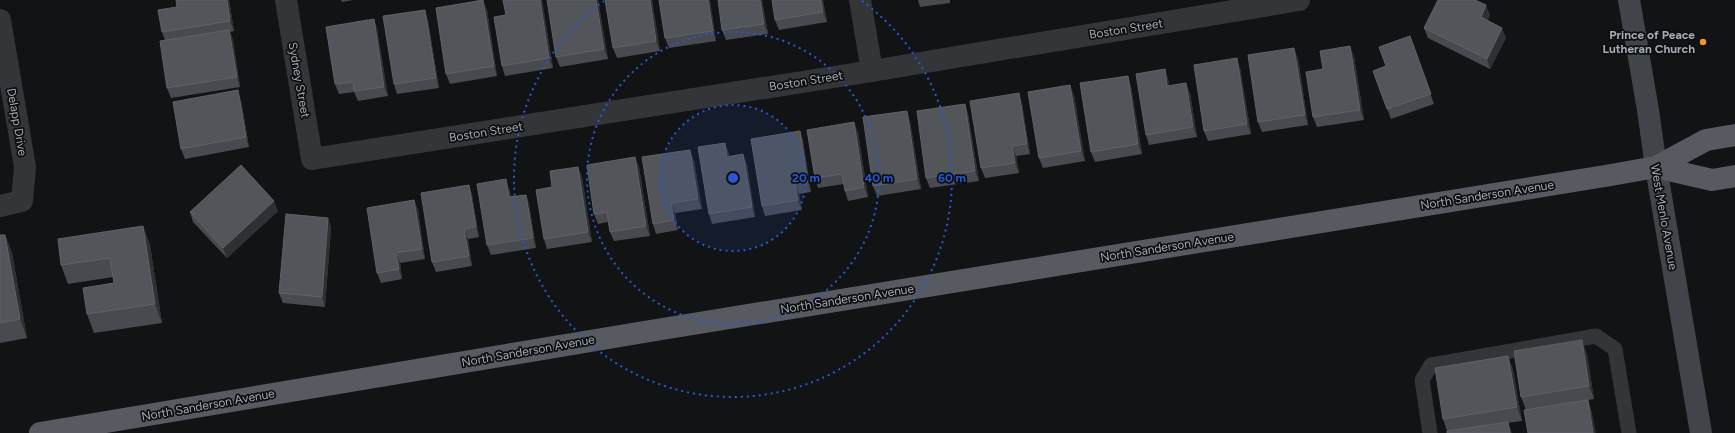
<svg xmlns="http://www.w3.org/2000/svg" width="1735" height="433" viewBox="0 0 1735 433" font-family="Figtree,sans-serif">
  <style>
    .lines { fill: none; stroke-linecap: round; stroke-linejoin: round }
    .service { stroke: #333539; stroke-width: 15 }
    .minor { stroke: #333539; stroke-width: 22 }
    .secondary { stroke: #414449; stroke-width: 22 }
    .trunk { stroke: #575b61; stroke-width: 22 }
    .wall { fill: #484a4f }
    .shaded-wall { fill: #2e3033 }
    .building { fill: #52555a; stroke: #5f6268 }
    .ring { fill: none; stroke: #2a57d4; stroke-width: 2; stroke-dasharray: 2 4 }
    .poi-dot { fill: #f0972e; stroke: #0d0e0f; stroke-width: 1.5 }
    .labels { text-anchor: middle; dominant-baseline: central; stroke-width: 3.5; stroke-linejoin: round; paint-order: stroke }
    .street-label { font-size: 12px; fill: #a4abb4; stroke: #0d0e0f }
    .poi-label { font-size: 12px; font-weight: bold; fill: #a4abb4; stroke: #0d0e0f; text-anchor: end }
    .centre { fill: #2a57d4; stroke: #0d0e0f; stroke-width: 2 }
    .ring-label { font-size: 12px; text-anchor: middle; font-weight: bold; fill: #2a57d4; stroke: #0d0e0f; stroke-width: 3.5; stroke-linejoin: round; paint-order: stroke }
  </style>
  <rect width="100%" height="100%" fill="#121314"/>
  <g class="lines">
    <path class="service" d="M1430,433l-8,-53 9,-15 165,-29 19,13 14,84"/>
    <path class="minor" d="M286,0l26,159 560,-88 427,-71
      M860,0l12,71
      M0,20l25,147 -3,34 -22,5"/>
    <path class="secondary" d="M1629,0l19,110 8,57 45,266"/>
    <path class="trunk" d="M1656,167l56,13 23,-4
      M40,433l616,-103 949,-154 51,-9 50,-27 29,-5"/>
  </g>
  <path class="wall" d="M176,0h53l5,31 -4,1 3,8 7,47 -69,11 -4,-10 -2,-48 -3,-8 15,-25z
    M341,0h12l-11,2z
    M542,0l11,68 -48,8 -3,-10 4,-51z
    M598,0l10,59 -48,8 -4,-10z
    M605,0h47l8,51 -43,7 -4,-10z
    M659,0h51l6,41 -47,7 -4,-10z
    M762,0l6,34 -42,6 -4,-10z
    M823,0l4,22 -48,8 -4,-10z
    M918,0h32v3l-30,4z
    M487,10l10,66 -47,8 -4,-10z
    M1490,15l-3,6 19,17 -16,31 -62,-31 -4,-10z
    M374,19l3,10 11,67 -30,5 -4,-9 -15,2 -4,-10z
    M428,20l11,68 -42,6 -3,-10z
    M1410,36l24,68 -43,15 -18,-48 13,-5z
    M1354,56l10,64 -47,7 -4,-10 10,-48z
    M1298,58l10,67 -46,7 -4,-10z
    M1240,68l11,66 -43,7 -4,-10z
    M1165,69l3,10 1,7 21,7 7,44 -48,8 -3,-10z
    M1131,86l11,68 -47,8 -4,-10z
    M1074,95l11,66 -42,7 -4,-10z
    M241,100l8,47 -64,12 -4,-10z
    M1022,103l8,51 -14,2 3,17 -34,5 -4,-10z
    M965,104l3,10 11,67 -49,7 -4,-10z
    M910,121l11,68 -44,7 -4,-10z
    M800,131l3,10 8,51 -12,2 3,16 -37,6 -3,-10z
    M858,132l10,65 -20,4 -3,-10 -1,-7 -26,4 -3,-10z
    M729,153v3l18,8 8,53 -43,7 -3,-10z
    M635,157l4,10 11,69 -36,5 -4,-9 -2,-10 -10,2 -4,-10z
    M694,160l8,49 -27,4 3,17 -22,4 -3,-10z
    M578,167l4,10 10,65 -45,7 -3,-10 8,-52z
    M469,185l3,10 7,42 -11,2 4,27 -36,6 -4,-10z
    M509,189l2,8 15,-2 3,9 7,44 -45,7 -4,-10z
    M414,200l4,10 7,49 -25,4 2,16 -21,4 -4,-10z
    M278,211l-51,47 -34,-36 -3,-10z
    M328,218l3,10 -6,79 -42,-4 -4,-10z
    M143,226l7,19 12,78 -68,10 -7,-19 27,-31 -1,-6 -45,7 -7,-19z
    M0,235h5l7,18 15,85 -27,5z
    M1587,354l7,45 -6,1 4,13 -66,-3 -5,-13z
    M1508,356l5,14 9,51 -75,10 -4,-12z"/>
  <path class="shaded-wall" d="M227,0h2l5,31 -4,-10z
    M483,0l4,10 10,66 -3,-10z
    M540,0h2l11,68 -4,-10z
    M596,0h2l10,59 -4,-10z
    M650,0h2l8,51 -4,-10z
    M708,0h2l6,41 -3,-10z
    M760,0h2l6,34 -4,-10z
    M821,0h2l4,22 -4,-10z
    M1486,5l4,10 -6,12 -3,-10z
    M425,10l3,10 11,68 -3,-10z
    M374,19l3,10 11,67 -4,-9z
    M1502,28l4,10 -16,31 -3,-10z
    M229,30l4,10 7,47 -3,-10z
    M1350,46l4,10 10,64 -4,-10z
    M1294,48l4,10 10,67 -3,-10z
    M1237,58l3,10 11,66 -4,-10z
    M1165,69l3,10 3,17 -4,-10z
    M1128,76l3,10 11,68 -4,-10z
    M1186,83l4,10 7,44 -4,-10z
    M1070,85l4,10 11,66 -4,-10z
    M238,90l3,10 8,47 -3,-10z
    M1019,93l3,10 8,51 -3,-10z
    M965,104l3,10 11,67 -4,-10z
    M907,111l3,10 11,68 -4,-10z
    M854,122l4,10 10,65 -4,-10z
    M800,131l3,10 8,51 -3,-10z
    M725,143l4,10 2,14 -4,-10z
    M1012,146l4,10 3,17 -4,-10z
    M690,150l4,10 8,49 -4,-10z
    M743,154l4,10 8,53 -3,-10z
    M635,157l4,10 11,69 -4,-10z
    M578,167l4,10 10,65 -4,-10z
    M506,179l3,10 3,18 -3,-10z
    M795,184l4,10 3,16 -4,-10z
    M469,185l3,10 7,42 -3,-10z
    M526,195l3,9 7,44 -3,-10z
    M414,200l4,10 7,49 -3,-10z
    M274,201l4,10 -51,47 -4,-10z
    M671,203l4,10 3,17 -4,-10z
    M328,218l3,10 -6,79 -3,-10z
    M143,226l7,19 12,78 -7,-19z
    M464,229l4,10 4,27 -3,-10z
    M5,235l7,18 15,85 -7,-19z
    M396,253l4,10 2,16 -3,-10z
    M1582,340l5,14 7,45 -5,-13z
    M1508,356l5,14 9,51 -5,-14z
    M1588,400l4,13 4,20h-3z
    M1508,422l4,11h-2z"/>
  <path class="building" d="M176,0h51l3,21 -68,11 -4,-22 19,-3z
    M483,0l11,66 -48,8 -10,-66z
    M503,0h37l9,58 -47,8 -8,-49 12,-2z
    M547,0h49l8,49 -48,8z
    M605,0h45l6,41 -43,7z
    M659,0h49l5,31 -48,7z
    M718,0h42l4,24 -42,6z
    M772,0h49l2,12 -48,8z
    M1438,0h37l11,5 -5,12 21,11 -15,31 -63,-31z
    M425,10l11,68 -42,6 -11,-68z
    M374,19l10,68 -30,4 -1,-9 -18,2 -9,-57z
    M229,30l8,47 -70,11 -7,-47z
    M1410,36l21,58 -44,15 -14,-38 13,-5 -7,-19z
    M1350,46l10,64 -47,7 -7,-45 17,-3 -3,-18z
    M1294,48l11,67 -47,7 -10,-67z
    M1237,58l10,66 -43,7 -10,-66z
    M1165,69l2,17 19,-3 7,44 -47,8 -10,-61z
    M1128,76l10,68 -47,8 -11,-69z
    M1070,85l11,66 -42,7 -11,-66z
    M238,90l8,47 -65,12 -8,-47z
    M1019,93l8,51 -15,2 3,17 -34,5 -11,-67z
    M965,104l10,67 -49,7 -9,-67z
    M907,111l10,68 -44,7 -10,-69z
    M854,122l10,65 -19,4 -3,-17 -27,4 -8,-48z
    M800,131l8,51 -13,2 3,16 -36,6 -11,-67z
    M725,143l2,14 16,-3 9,53 -43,7 -11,-67z
    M690,150l8,49 -27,4 3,17 -21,4 -11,-67z
    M635,157l11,69 -36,6 -3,-20 -13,2 -7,-49z
    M241,165l33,36 -51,47 -33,-36z
    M578,167l10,65 -44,7 -8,-49 16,-3 -2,-16z
    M506,179l3,18 17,-2 7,43 -46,7 -10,-61z
    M469,185l7,42 -12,2 5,27 -37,6 -11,-69z
    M414,200l8,49 -26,4 3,16 -22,4 -10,-65z
    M286,214l42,4 -6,79 -43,-4z
    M143,226l12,78 -68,10 -4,-26 31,-5 -4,-25 -49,7 -3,-26z
    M0,235h5l15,84 -20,4z
    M1582,340l7,46 -68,11 -7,-46z
    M1508,356l9,51 -74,12 -8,-51z
    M1588,400l5,33h-65l-4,-23z
    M1508,422l2,11h-63v-2z"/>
  <circle cx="733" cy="178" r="73" fill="#2a57d4" fill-opacity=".12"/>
  <g class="ring">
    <circle cx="733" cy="178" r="73"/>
    <circle cx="733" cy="178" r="146"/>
    <path d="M862 1A219 219 0 1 1 604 1"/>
  </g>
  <circle class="poi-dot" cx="1703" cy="42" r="4"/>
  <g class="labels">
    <g class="street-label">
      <text transform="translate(1126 29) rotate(-9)">Boston Street</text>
      <text transform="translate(299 80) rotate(80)">Sydney Street</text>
      <text transform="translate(806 81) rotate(-9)">Boston Street</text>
      <text transform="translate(17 122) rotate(80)">Delapp Drive</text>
      <text transform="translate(486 132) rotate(-9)">Boston Street</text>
      <text transform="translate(1487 195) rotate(-9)">North Sanderson Avenue</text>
      <text transform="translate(1664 217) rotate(80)">West Menlo Avenue</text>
      <text transform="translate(1167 247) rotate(-9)">North Sanderson Avenue</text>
      <text transform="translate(847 299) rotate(-9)">North Sanderson Avenue</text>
      <text transform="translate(528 351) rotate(-10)">North Sanderson Avenue</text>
      <text transform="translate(208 405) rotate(-10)">North Sanderson Avenue</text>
    </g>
    <g class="poi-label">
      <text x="1695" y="35">Prince of Peace<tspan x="1695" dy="14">Lutheran Church</tspan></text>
    </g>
  </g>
  <circle cx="733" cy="178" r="6" class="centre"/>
  <g class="ring-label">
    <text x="806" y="182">20 m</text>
    <text x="879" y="182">40 m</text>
    <text x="952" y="182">60 m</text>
  </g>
</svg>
